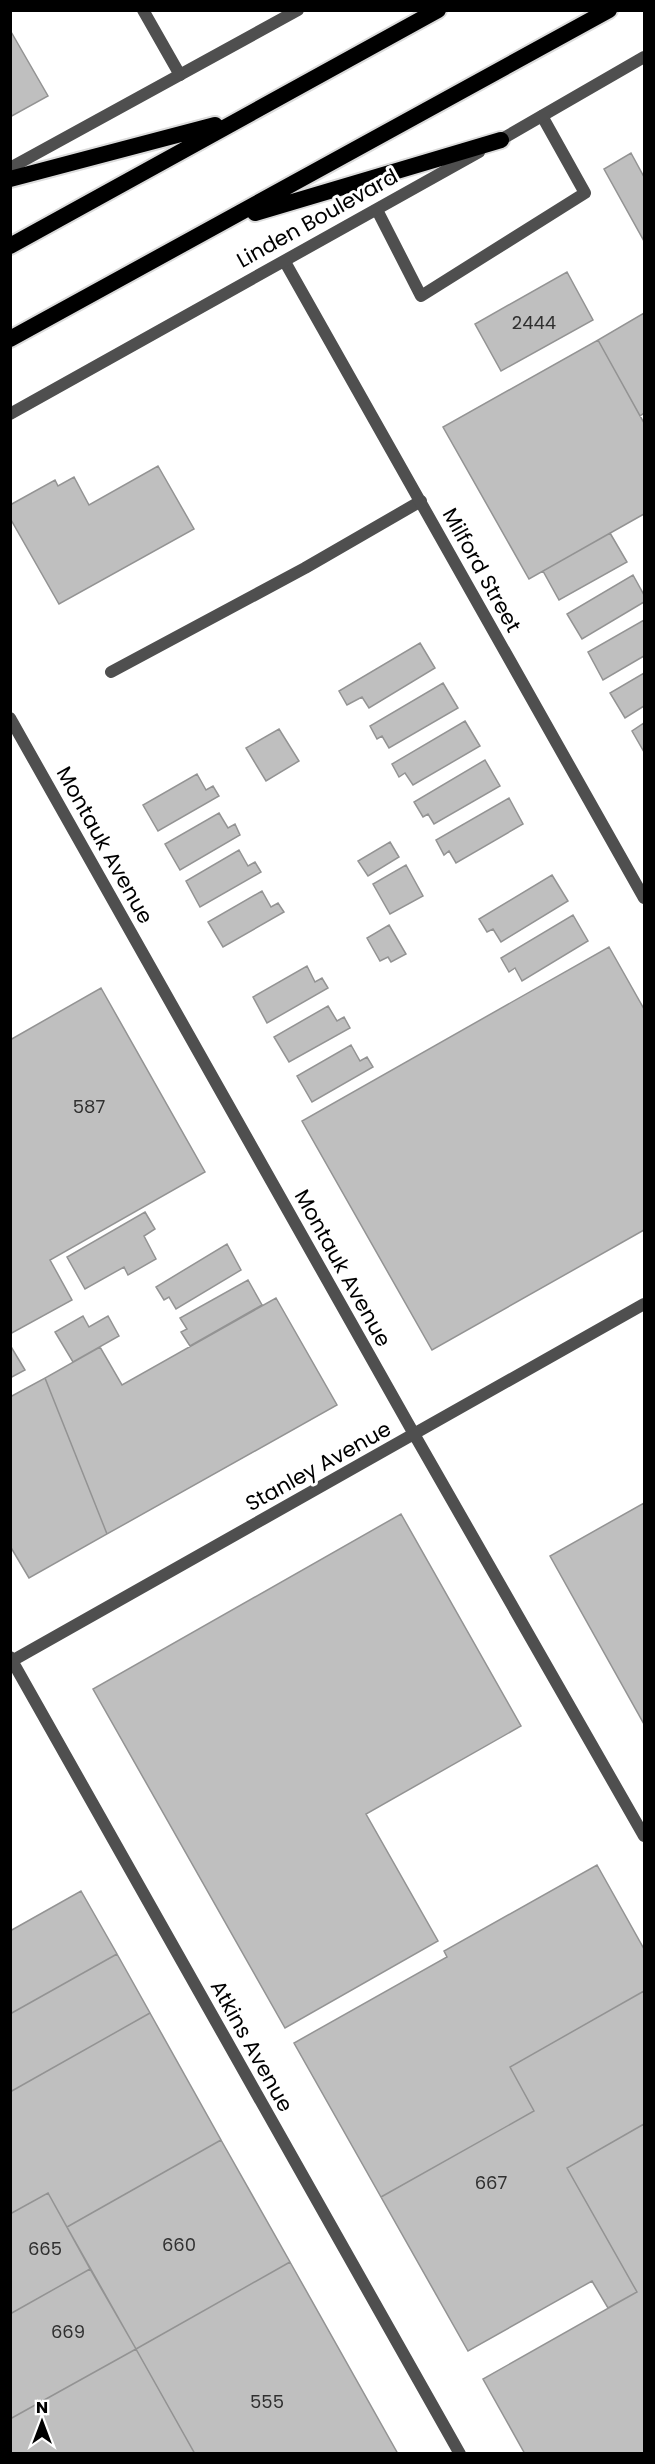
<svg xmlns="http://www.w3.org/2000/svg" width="655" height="2464" viewBox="0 0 655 2464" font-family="Poppins,sans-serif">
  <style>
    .building { fill: #bfbfbf; stroke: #939393; stroke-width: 1.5 }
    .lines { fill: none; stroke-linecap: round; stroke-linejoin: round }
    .trunk-casing { stroke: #dbdbdb; stroke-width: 20 }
    .service { stroke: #4f4f4f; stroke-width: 12 }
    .minor { stroke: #4f4f4f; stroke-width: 12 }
    .tertiary { stroke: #4f4f4f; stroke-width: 12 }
    .trunk { stroke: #000; stroke-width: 16 }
    .labels { text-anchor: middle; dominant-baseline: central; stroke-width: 6; stroke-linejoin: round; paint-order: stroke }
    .number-label { font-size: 18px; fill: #303030 }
    .street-label { font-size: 21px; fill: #000; stroke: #fff }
  </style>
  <rect width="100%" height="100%" fill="#fff"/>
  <path class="building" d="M10,30l38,66 -38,21z
    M631,153l13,24v64l-40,-72z
    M567,272l26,48 -92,51 -26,-47z
    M644,313v100l-4,3 -42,-76z
    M598,340l46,83v91l-115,65 -86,-152z
    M158,466l36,63 -135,75 -49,-86v-13l45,-25 3,6 16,-9 15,28z
    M610,533l17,29 -68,38 -16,-29z
    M633,575l11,20v7l-62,37 -15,-25z
    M644,620v36l-41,24 -15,-28z
    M420,643l15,25 -66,40 -7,-11 -15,8 -8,-14z
    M644,673v33l-19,12 -15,-25z
    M443,683l15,25 -69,40 -7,-12 -5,3 -7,-13z
    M465,721l15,25 -67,39 -8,-12 -6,4 -7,-13z
    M644,723v29l-12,-21z
    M279,729l20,32 -33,20 -20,-33z
    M485,760l15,26 -66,38 -6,-10 -5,3 -9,-15z
    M197,774l9,16 7,-4 6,10 -61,35 -15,-26z
    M509,798l14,26 -67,39 -7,-12 -5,4 -8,-15z
    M219,813l9,15 7,-4 5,11 -60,35 -15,-26z
    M390,842l9,15 -31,19 -10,-15z
    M239,850l9,16 7,-4 6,10 -61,35 -14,-26z
    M406,865l17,31 -33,18 -17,-30z
    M552,875l16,26 -67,41 -8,-13 -6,3 -8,-13z
    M262,891l9,16 7,-4 6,9 -61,35 -15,-25z
    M573,915l15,26 -66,40 -7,-13 -6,4 -8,-14z
    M389,925l17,29 -15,8 -3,-5 -8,4 -13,-23z
    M609,947l35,62v221l-212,120 -130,-229z
    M307,966l8,16 7,-4 6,10 -61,35 -14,-26z
    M101,988l104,184 -155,88 22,40 -62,34v-294z
    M328,1006l9,15 7,-4 6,11 -61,34 -15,-25z
    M351,1045l9,16 7,-4 6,10 -61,35 -15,-26z
    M145,1212l10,17 -11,7 12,23 -28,16 -4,-8 -39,22 -18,-32z
    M227,1244l14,26 -65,39 -7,-12 -5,3 -8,-13z
    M248,1280l14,25 -72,41 -9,-14 6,-3 -7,-11z
    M276,1298l61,107 -230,129 -62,-156 55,-31 22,38z
    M83,1316l6,11 19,-11 11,20 -46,26 -18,-30z
    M10,1345l15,25 -15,8z
    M45,1378l62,156 -78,44 -19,-32v-149z
    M644,1503v221l-94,-168z
    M401,1514l120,212 -155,88 72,127 -153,87 -192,-339z
    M597,1865l47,84v42l-134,76 24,44 -153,86 -87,-154 153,-86 -3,-6z
    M81,1891l36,63 -107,60v-83z
    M117,1954l33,59 -140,79v-78z
    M644,1991v133l-77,44 70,124 -29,16 -16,-27 -124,70 -87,-154 153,-86 -24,-44z
    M150,2013l71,127 -154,87 -19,-34 -38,21v-122z
    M644,2124v330h-119l-42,-75 154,-87 -70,-124z
    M221,2140l69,122 -154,87 -69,-122z
    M48,2193l42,76 -80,45v-100z
    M290,2262l108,192h-203l-59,-105z
    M90,2269l46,80 -126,70v-105z
    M136,2349l59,105h-185v-35z"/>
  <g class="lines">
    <defs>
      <path id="trunk" d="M10,179l205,-54
        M255,213l246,-73
        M10,246l428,-236
        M10,339l599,-329"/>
    </defs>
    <use href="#trunk" class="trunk-casing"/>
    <path class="service" d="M377,210l44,86 164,-103 -43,-77
      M111,672l194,-104 116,-67"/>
    <path class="minor" d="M143,10l37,65
      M285,262l359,636
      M10,718l404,716 230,402
      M10,1657l450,797
      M10,1662l634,-358"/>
    <path class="tertiary" d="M495,143l149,-86
      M10,168l288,-158
      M10,414l469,-262"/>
    <use href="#trunk" class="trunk"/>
  </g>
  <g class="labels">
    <g class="number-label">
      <text x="534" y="322">2444</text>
      <text x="89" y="1106">587</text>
      <text x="491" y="2182">667</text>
      <text x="179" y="2244">660</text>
      <text x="45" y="2248">665</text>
      <text x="68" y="2331">669</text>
      <text x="267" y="2401">555</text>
    </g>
    <g class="street-label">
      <text transform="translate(317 218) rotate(-29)">Linden Boulevard</text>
      <text transform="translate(482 570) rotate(61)">Milford Street</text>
      <text transform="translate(105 845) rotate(61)">Montauk Avenue</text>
      <text transform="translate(343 1268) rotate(61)">Montauk Avenue</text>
      <text transform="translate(318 1466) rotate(-29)">Stanley Avenue</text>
      <text transform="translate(252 2046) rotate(61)">Atkins Avenue</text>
    </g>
  </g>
  <rect width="655" height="2464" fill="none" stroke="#000000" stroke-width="24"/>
  <g transform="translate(42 2422)" stroke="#ffffff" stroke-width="4.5" paint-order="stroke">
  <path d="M0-4.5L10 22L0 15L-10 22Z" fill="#000000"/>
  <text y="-9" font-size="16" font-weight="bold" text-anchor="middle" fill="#000000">N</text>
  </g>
</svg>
